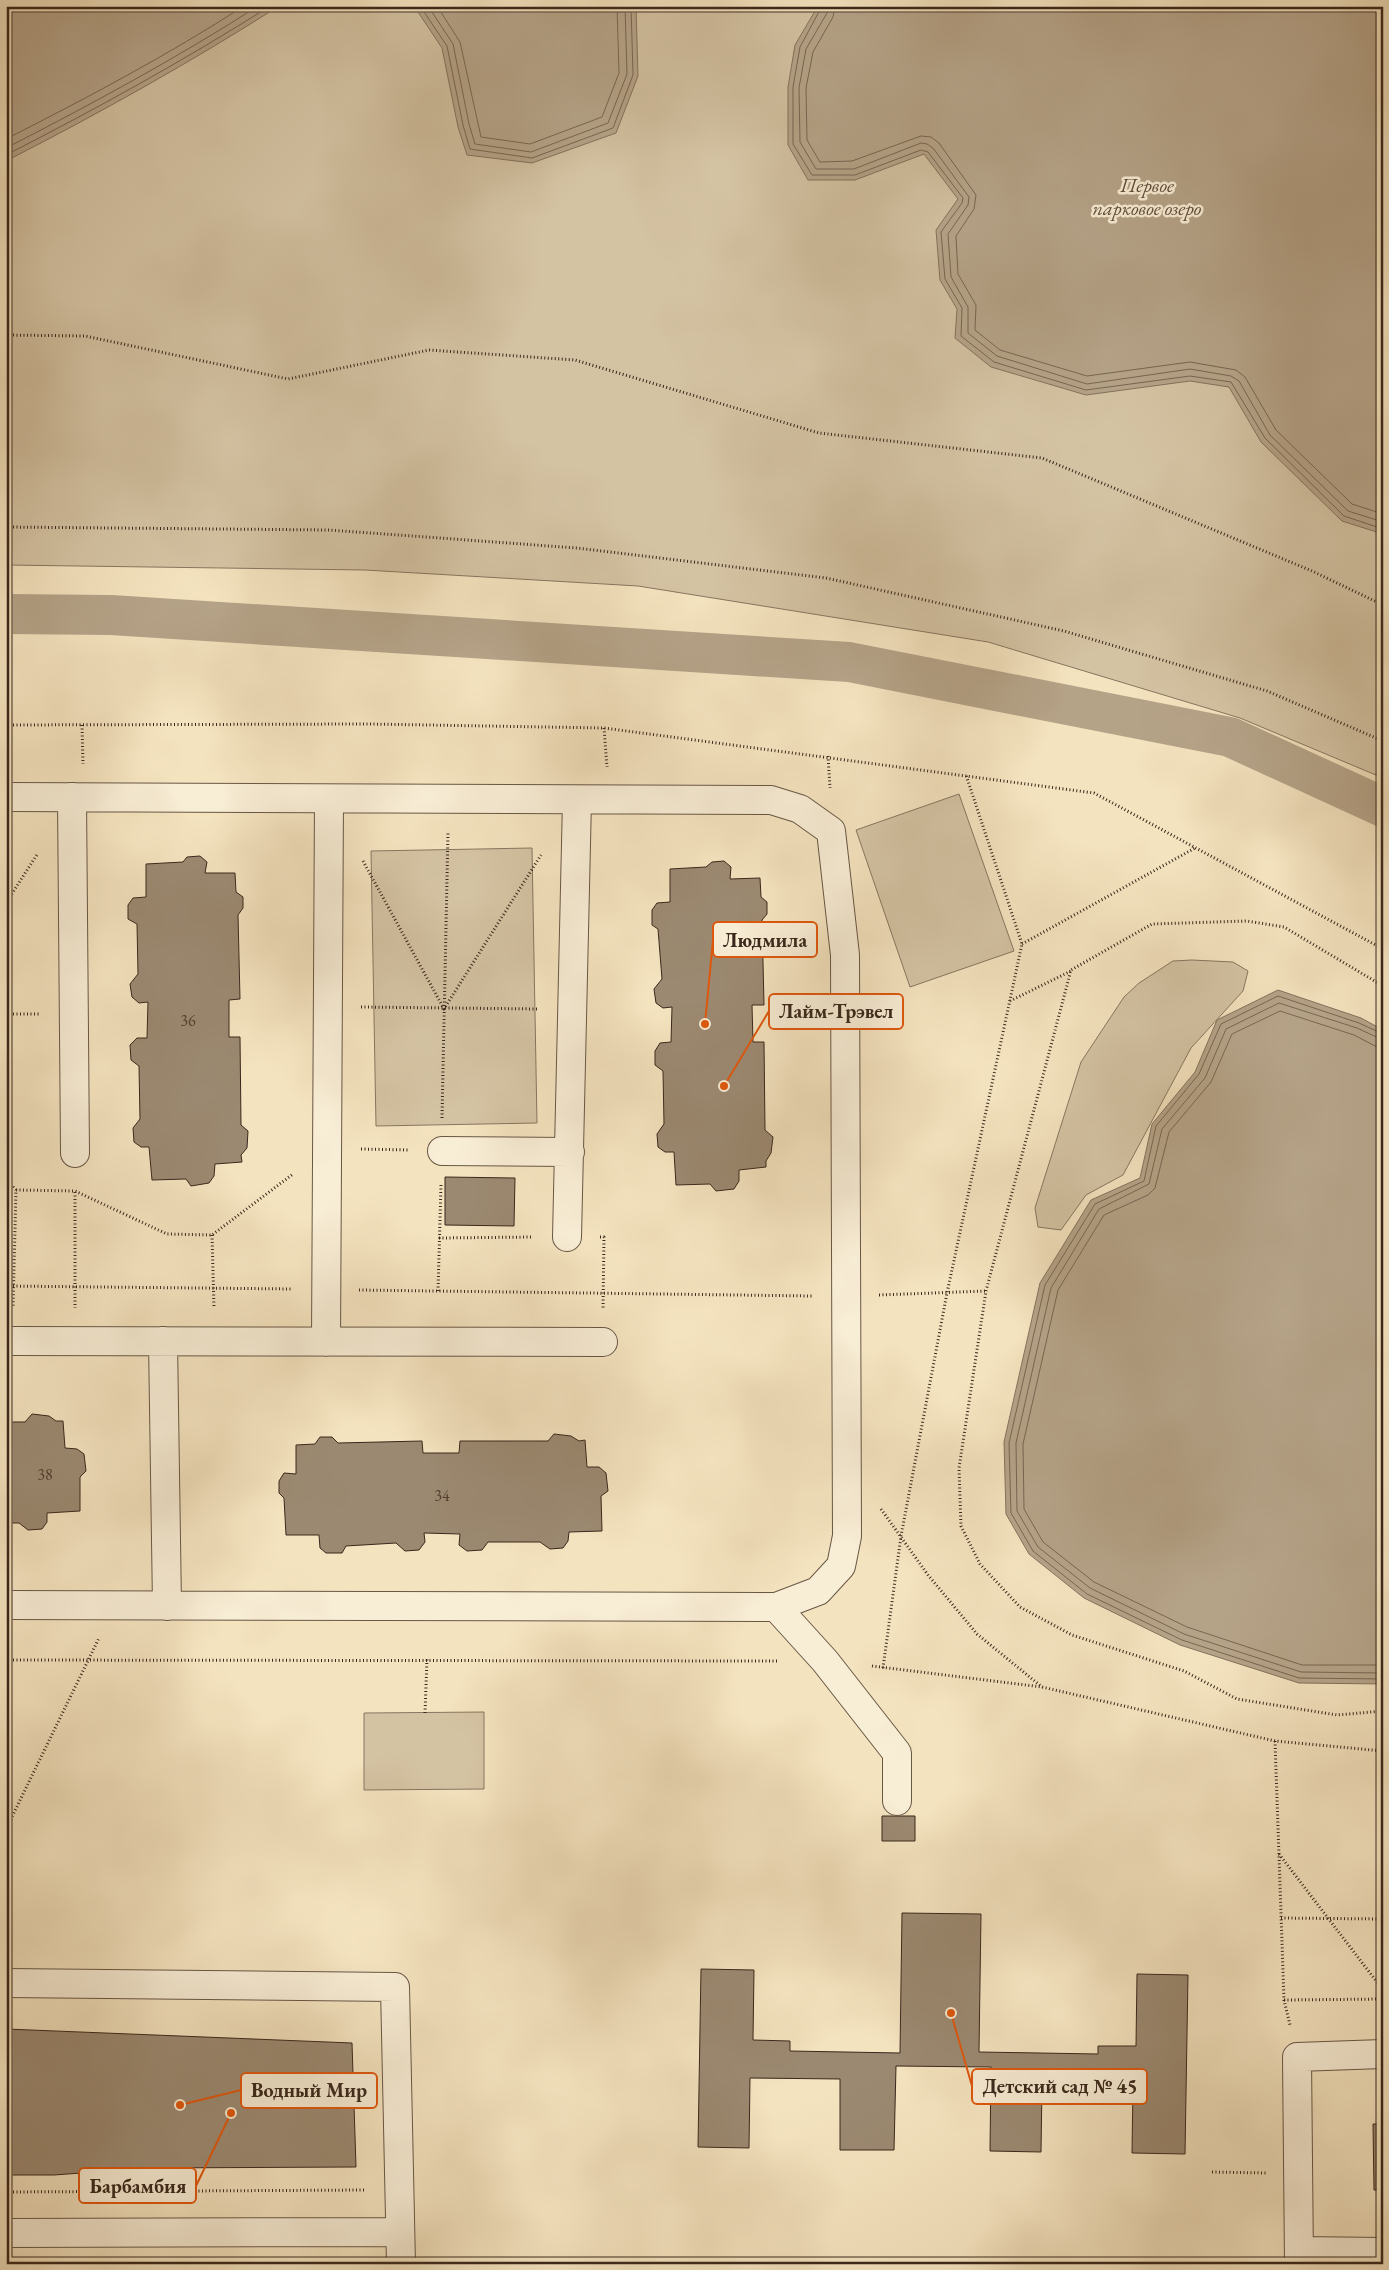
<svg xmlns="http://www.w3.org/2000/svg" width="1389" height="2270" viewBox="0 0 1389 2270" font-family="'EB Garamond',serif">
  <style>
    .green { fill: #d4c3a3; stroke: #877660 }
    .water { fill: #b5a388; stroke: #84725d }
    .lines { fill: none; stroke-linecap: round; stroke-linejoin: round }
    .shore { stroke: #786652; stroke-width: 1 }
    .canal { stroke: #b5a388; stroke-width: 40 }
    .building { fill: #9b8971; stroke: #3a281c }
    .minor-casing { stroke: #685745; stroke-width: 30 }
    .path { stroke: #3a281c; stroke-width: 3; stroke-dasharray: 1 2.5; stroke-linecap: butt }
    .minor { stroke: #f8edd5; stroke-width: 28 }
    .labels { text-anchor: middle; dominant-baseline: central; stroke-width: 5; stroke-linejoin: round; paint-order: stroke }
    .number-label { font-size: 16px; fill: #524031 }
    .water-label { font-size: 20px; font-style: italic; fill: #5f4d3c; stroke: #f8edd5 }
    .leader { fill: none; stroke: #df570d; stroke-width: 2 }
    .callout-dot { fill: #df570d; stroke: #f8edd5; stroke-width: 2 }
    .callout { fill: #f8edd5; stroke: #df570d; stroke-width: 2 }
    .callout-label { font-size: 20px; text-anchor: middle; font-weight: bold; fill: #3a281c }
  </style>
  <rect width="100%" height="100%" fill="#f4e3bf"/>
  <filter id="stains"><feTurbulence type="fractalNoise" baseFrequency=".004" numOctaves="4"/><feColorMatrix values="0 0 0 0 .2 0 0 0 0 .09 0 0 0 0 .02 0 0 0 .5 -.17"/></filter>
  <radialGradient id="worn" r=".72"><stop offset=".6" stop-color="#630" stop-opacity="0"/><stop offset="1" stop-color="#630" stop-opacity=".3"/></radialGradient>
  <path class="green" d="M6,6h1377v772l-143,-60 -252,-76 -350,-56 -273,-16 -359,-5z
    M959,794l55,157 -104,36 -54,-157z
    M6,847h4l-4,281z
    M532,848l5,275 -161,3 -5,-275z
    M1192,960l41,2 15,9 -5,20 -52,57 -68,127 -37,20 -25,35 -23,-3 -3,-19 46,-146 43,-65 15,-14 34,-22z
    M484,1712v77l-120,1v-77z"/>
  <path class="water" d="M6,6h273c-88,56 -179,107 -273,155z
    M414,6h222l2,70 -22,57 -84,30 -65,-8 -9,-28 -16,-79z
    M818,6h565v528l-41,-13 -81,-79 -32,-55 -39,-6 -104,14 -95,-28 -36,-29 2,-29 -17,-29 -4,-50 22,-31 -34,-45 -69,26h-47l-20,-35v-58l7,-42z
    M1278,990l83,28 22,12v654l-84,-1 -119,-38 -96,-47 -55,-44 -23,-40 -2,-72 36,-159 51,-83 49,-22 12,-54 43,-52 22,-52z"/>
  <g class="lines">
    <path class="shore" d="M420,6l27,40 16,79 7,24 62,9 81,-30 20,-53 -2,-69
      M428,6l25,38 16,80 6,20 56,8 77,-29 19,-49 -2,-68
      M437,6l23,36 21,95 49,7 72,-27 17,-44 -2,-67
      M822,6l-22,41 -7,40v57l19,31h43l66,-25 7,2 35,46 -1,5 -21,29 4,47 17,29 -1,28 33,26 92,28 104,-14 41,6 34,56 79,78 39,13
      M828,6l-1,7 -21,36 -7,39 1,54 16,27h38l67,-26 6,1 6,4 36,49 -1,8 -20,29 3,43 17,30v26l29,23 90,28 103,-15 41,7 8,5 31,54 78,76 35,11
      M835,6l-2,11 -20,35 -7,36 1,52 13,22 32,-1 69,-25 10,1 8,6 37,52 -2,14 -18,27 2,38 18,31 -1,25 25,20 87,26 103,-14 46,8 9,7 31,53 76,74 31,10
      M6,139c81,-41 162,-84 238,-133
      M6,148c86,-44 171,-90 252,-142
      M6,155c90,-46 179,-95 264,-149
      M1383,1034l-24,-11 -81,-27 -57,28 -22,50 -43,52 -12,55 -49,23 -50,81 -36,158 2,70 22,38 54,43 95,46 117,38 84,1
      M1383,1040l-26,-12 -78,-25 -53,26 -21,49 -43,51 -13,55 -50,25 -48,79 -35,155 1,68 21,36 52,41 94,46 117,38 82,1
      M1383,1047l-8,-1 -21,-11 -74,-24 -48,23 -21,48 -42,50 -14,56 -7,7 -44,20 -46,75 -35,154 1,65 19,33 51,40 93,45 115,38h81"/>
    <path class="canal" d="M6,614l105,1 738,47 381,75 153,70"/>
  </g>
  <path class="building" d="M200,856l7,6 -2,11h30l1,19 7,5v11l-5,7 2,84 -11,1v37h11l1,88 7,6 -1,17 -6,7 1,7 -27,2 -1,12 -5,7 -18,3 -5,-7 -34,1 -3,-33h-8l-7,-5 -1,-14 7,-9 -1,-53 -8,-6 -1,-15 7,-7h10l1,-36 -9,1 -7,-6 -2,-13 8,-10 -1,-50 -9,-5v-14l5,-7 13,-1v-33l37,-2 4,-5z
    M724,861l7,6 -1,12 30,-1 1,19 6,5v12l-5,6 2,85h-12l1,37h11l1,88 8,7 -2,16 -5,8v6l-27,3v11l-5,8 -18,2 -6,-7 -34,1 -2,-33h-9l-7,-5 -1,-13 7,-10 -1,-53 -8,-6v-14l5,-8 11,-1 1,-35 -9,1 -7,-5 -2,-14 8,-10 -4,-50 -6,-4v-15l5,-7 13,-1v-33l36,-2 6,-5z
    M445,1177l70,1 -1,48 -69,-1z
    M32,1414l17,2 7,5h7l2,27 12,1 7,5 2,17 -6,6v34l-33,2v9l-5,7 -14,1 -9,-7h-13v-101h19z
    M554,1434l17,2 8,5 6,-1 2,27h12l7,6 2,18 -7,5 1,35 -33,1 -1,9 -5,7 -13,1 -10,-7h-52l-6,8 -15,1 -8,-6 1,-11 -36,-1 1,9 -6,8 -14,1 -9,-8 -50,3 -4,7h-16l-6,-5 -1,-13h-33l-2,-37 -5,-5v-12l5,-8 12,1v-29l19,-1 5,-7h12l6,6 84,-2 1,12h36l1,-12h88z
    M882,1816h33v25h-33z
    M902,1913l79,1 -2,138 119,2v-8h38l1,-72 51,1 -3,179 -53,-1 1,-68 -91,-1 -1,68 -51,-1 1,-84 -95,-1 -2,84h-54v-71l-90,-1 -1,70 -51,-1 3,-178 53,1 -1,70 37,1v10l110,2z
    M6,2029l346,14 4,124 -207,1 -95,7h-48z
    M1373,2124h10v66h-9z"/>
  <g class="lines">
    <defs>
      <path id="minor" d="M6,797l765,3 29,9 31,22 14,124 2,581 -6,30 -23,25 -42,16 -770,-2
        M72,797l3,356
        M442,1151l128,1
        M567,1237l10,-437
        M6,1341l597,1
        M163,1341l4,265
        M326,1342l3,-543
        M776,1607l49,54 72,92v48
        M6,1983l389,4 6,277
        M6,2233l394,-1
        M1299,2251l84,1
        M1299,2264l-2,-207 86,-3"/>
    </defs>
    <use href="#minor" class="minor-casing"/>
    <path class="path" d="M6,335l79,1 203,43 141,-29 146,10 244,73 223,25 270,113 71,34
      M6,527l323,3 248,18 249,30 238,53 203,60 116,50
      M6,725l363,-1 235,4 490,65 289,156
      M82,725l1,39
      M604,728l3,39
      M828,756l2,32
      M363,861l81,148 97,-154
      M6,903l32,-50
      M1022,944l173,-96
      M1383,986l-99,-59 -37,-6 -95,3 -81,46 -85,321 -27,177 2,58 19,38 40,43 52,28 112,36 53,28 100,16 46,-4
      M1010,1001l61,-30
      M361,1007l178,2
      M6,1014h34
      M442,1118l6,-286
      M361,1149l49,1
      M6,1179l10,11 -3,118
      M16,1190l59,1 92,43 45,1 81,-61
      M75,1192v116
      M212,1235l2,73
      M600,1237h4l-1,72
      M439,1238l94,-1
      M6,1286l287,3
      M359,1290l453,6
      M438,1291l3,-106
      M879,1295l107,-4
      M881,1509l47,66 49,59 65,53
      M6,1660l772,1
      M872,1666l170,21 233,54 108,10
      M883,1668l18,-132 46,-243 75,-349 -56,-169
      M425,1713l2,-54
      M1275,1741l9,259 6,25
      M6,1829l93,-191
      M1279,1854l104,136
      M1281,1918l102,1
      M1284,2000l99,-1
      M1212,2172l54,1
      M6,2192l360,-2"/>
    <use href="#minor" class="minor"/>
  </g>
  <g class="labels">
    <g class="number-label">
      <text x="188" y="1020">36</text>
      <text x="45" y="1474">38</text>
      <text x="442" y="1495">34</text>
    </g>
    <g class="water-label">
      <text x="1147" y="185">Первое<tspan x="1147" dy="23">парковое озеро</tspan></text>
    </g>
  </g>
  <path class="leader" d="M705 1024L713 940M724 1086L769 1011M951 2013L972 2086M180 2105L241 2090M231 2113L196 2186"/>
  <g class="callout-dot">
    <circle cx="705" cy="1024" r="5"/>
    <circle cx="724" cy="1086" r="5"/>
    <circle cx="951" cy="2013" r="5"/>
    <circle cx="180" cy="2105" r="5"/>
    <circle cx="231" cy="2113" r="5"/>
  </g>
  <g class="callout">
    <rect x="713" y="922" width="104" height="35" rx="5"/>
    <rect x="769" y="994" width="134" height="35" rx="5"/>
    <rect x="972" y="2069" width="175" height="35" rx="5"/>
    <rect x="241" y="2073" width="136" height="35" rx="5"/>
    <rect x="79" y="2168" width="117" height="35" rx="5"/>
  </g>
  <g class="callout-label">
    <text x="765" y="947">Людмила</text>
    <text x="836" y="1018">Лайм-Трэвел</text>
    <text x="1060" y="2093">Детский сад № 45</text>
    <text x="309" y="2097">Водный Мир</text>
    <text x="138" y="2193">Барбамбия</text>
  </g>
  <rect width="1389" height="2270" fill="none" stroke="#f4e3bf" stroke-width="25"/>
  <rect x="8" y="8" width="1374" height="2255" fill="none" stroke="#3a281c" stroke-width="2.5"/>
  <rect x="12" y="12" width="1364" height="2245" fill="none" stroke="#3a281c"/>
  <rect width="100%" height="100%" filter="url(#stains)"/>
  <rect width="100%" height="100%" fill="url(#worn)"/>
</svg>
